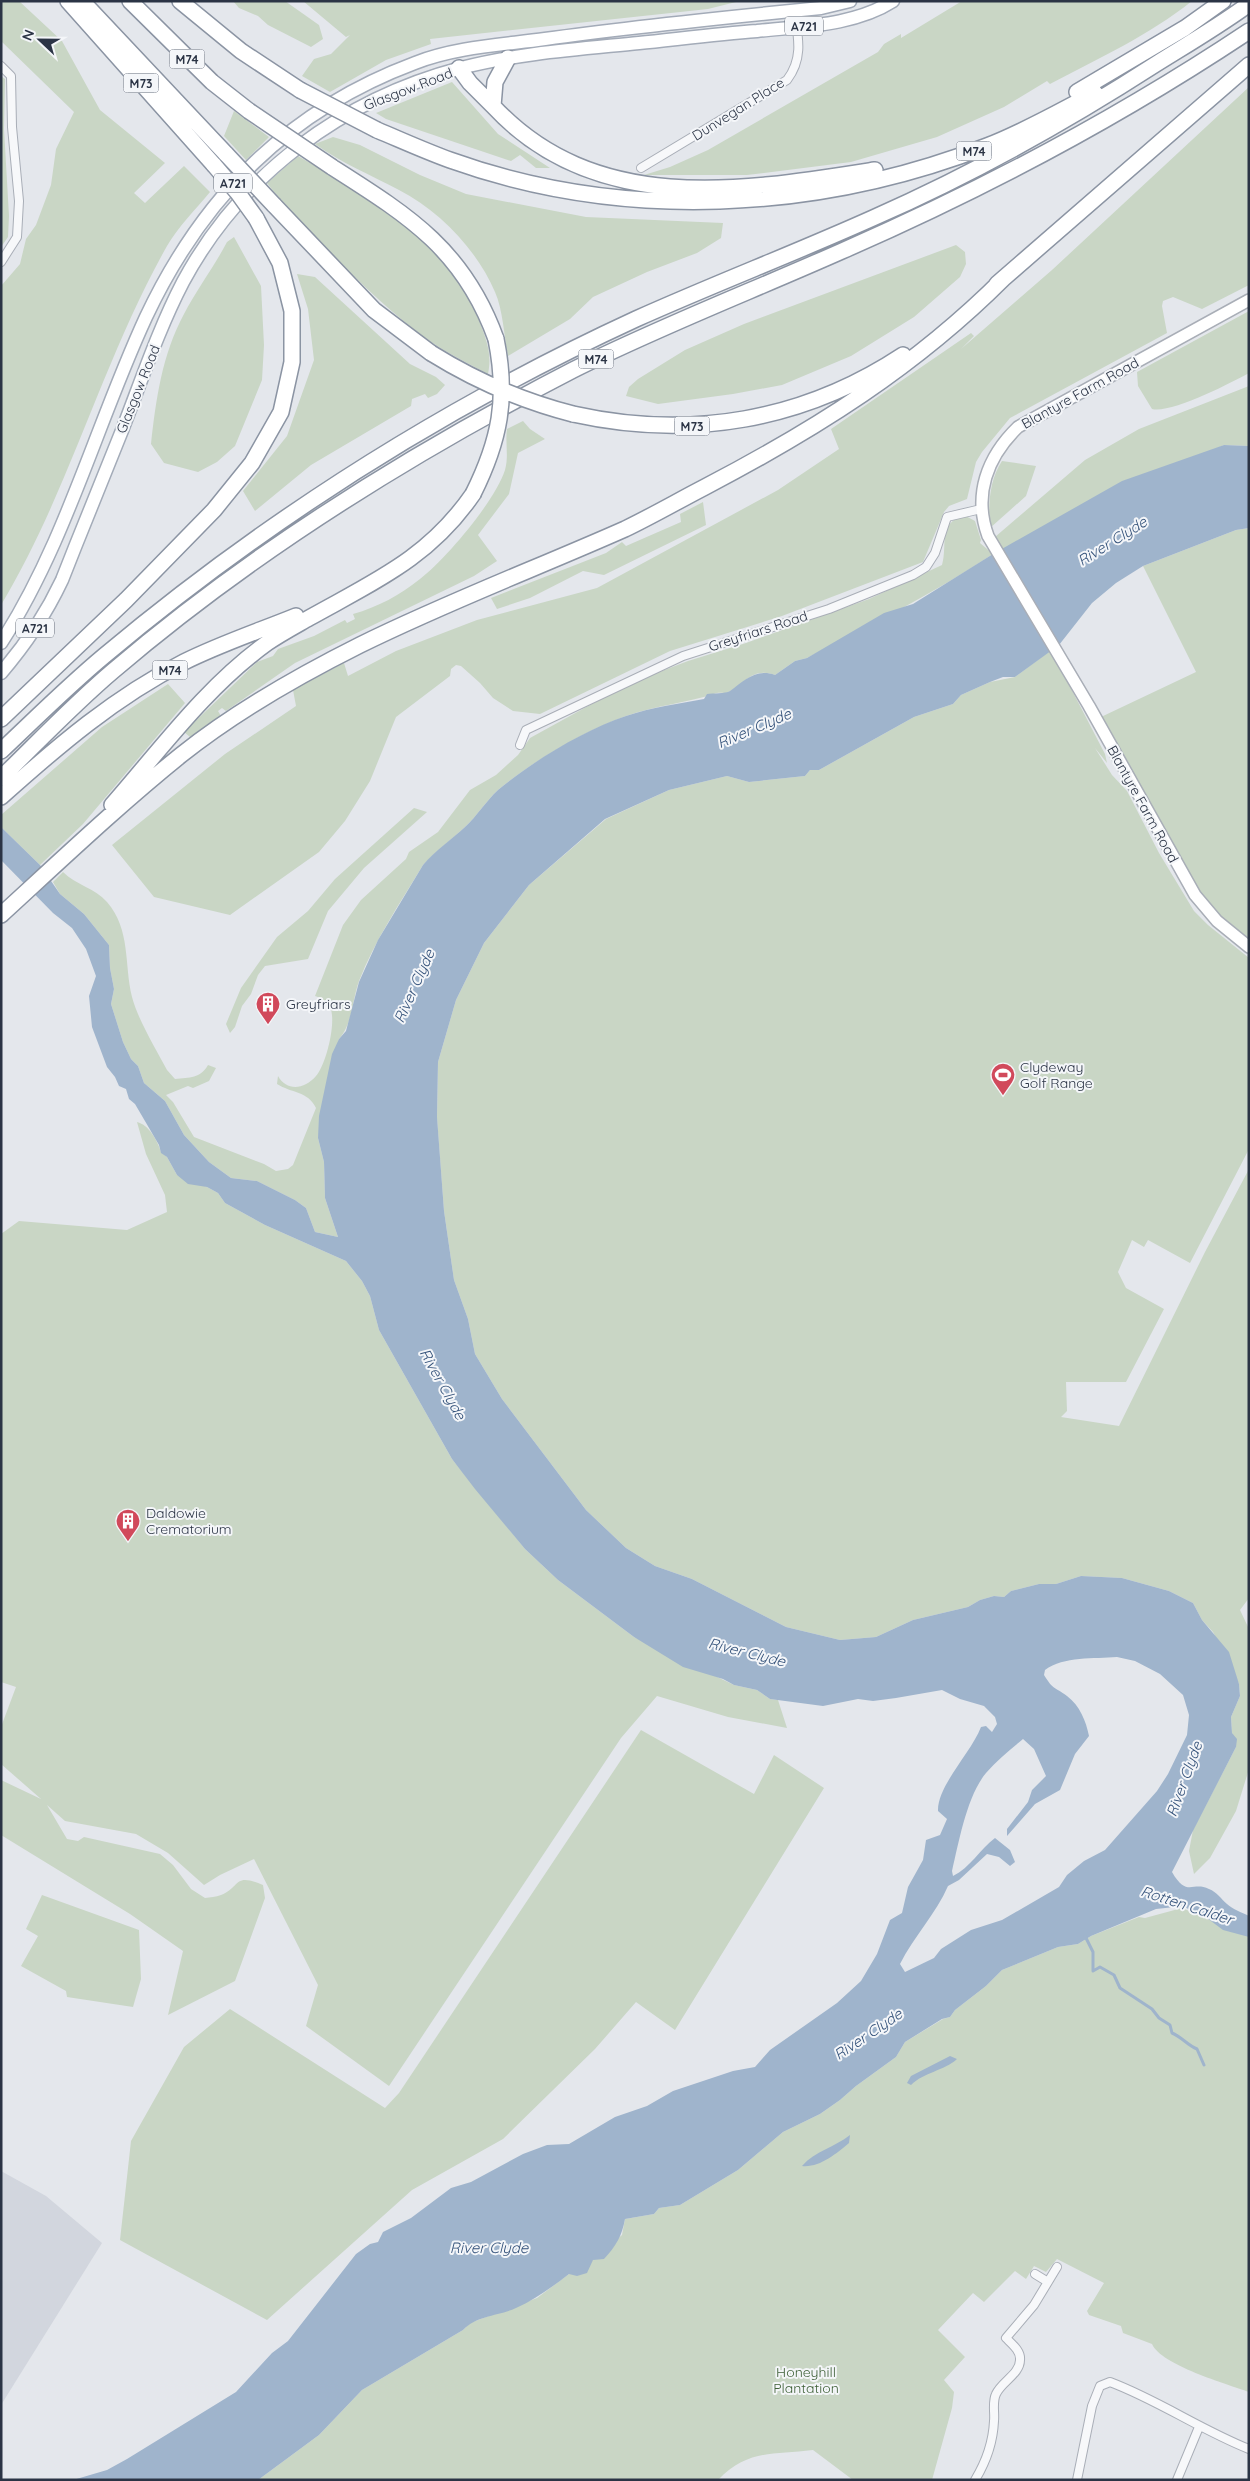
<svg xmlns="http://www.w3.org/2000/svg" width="1250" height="2481" viewBox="0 0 1250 2481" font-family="Quicksand,sans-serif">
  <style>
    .built { fill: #d2d6de }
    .green { fill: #c9d6c5 }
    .water { fill: #9fb4cc; fill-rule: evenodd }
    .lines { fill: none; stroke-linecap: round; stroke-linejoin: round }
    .stream { stroke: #9fb4cc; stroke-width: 3 }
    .street-casing { stroke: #a9aeb7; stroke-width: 10 }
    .secondary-casing { stroke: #a9aeb7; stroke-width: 14 }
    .primary-casing { stroke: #a3abb8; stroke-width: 15 }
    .highway-casing { stroke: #8b94a3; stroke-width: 18 }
    .street { stroke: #f7f8fa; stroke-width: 8 }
    .secondary { stroke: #fff; stroke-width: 11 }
    .primary { stroke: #fff; stroke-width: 12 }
    .highway { stroke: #fff; stroke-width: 15 }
    .highway-bridge-casing { stroke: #8b94a3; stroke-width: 18; stroke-linecap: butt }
    .highway-bridge { stroke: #fff; stroke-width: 15 }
    .labels { text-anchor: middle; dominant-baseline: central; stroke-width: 4; stroke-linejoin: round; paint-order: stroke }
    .shield { fill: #f4f6f9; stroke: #676e7b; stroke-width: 1 }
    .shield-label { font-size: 12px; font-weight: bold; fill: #2b3445 }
    .street-label { font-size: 14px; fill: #2b3445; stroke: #f4f6f9 }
    .poi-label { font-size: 14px; fill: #2b3445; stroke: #f4f6f9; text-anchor: start }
    .park-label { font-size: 14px; fill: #3f6138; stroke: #f4f6f9 }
    .water-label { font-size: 15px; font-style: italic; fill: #34527a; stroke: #f4f6f9 }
  </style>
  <rect width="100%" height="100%" fill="#e4e7ec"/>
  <path class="built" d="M1,2171l45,25 56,47 -101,162z"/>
  <path class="green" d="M1,1h18l43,40 38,69 65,53 -31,30 11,10 39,-37 26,26c-14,17 -32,35 -43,54 -65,115 -98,246 -166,359v-319l19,-22 6,-25 10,-14 15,-40 5,-36 18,-37 -73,-71z
    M233,1h52l34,24 4,14 -12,8 -43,-22 -10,-9 -19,-8z
    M303,1h437l-32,8 -278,30 1,5 -45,16 -56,32 -28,-16 12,-17 17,-5 19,-19 -4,2z
    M962,1h230c-44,35 -93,57 -142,83l-3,-3 -43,26 -67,30 -86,25 -104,13h-103l26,-8 38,-17 170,-98 6,-8 17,-10v4z
    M1,76l4,3 -1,50 5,87 -1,21 -7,10z
    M452,82l46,52 52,34h-14l-16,-13 -9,6 -125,-42 -10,-6z
    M1249,87v198l-47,24 -29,-12 -10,4 -1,5 5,27 -157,85 -28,34 -6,10 -9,37 -18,7 -5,6 -21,50 -141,54 -112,35 -130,63 -27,-3 -20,-13 -13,-15 -19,-17 -5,-1 -5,4 -1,7 -54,41 -26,64 -25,40 -26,31 -89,63 -76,-18 -42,-52 113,-91 71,-48 -3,-16 51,-27 4,13 48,-25 81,-31 120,-32 181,-98 61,-41 -8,-20 140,-96 3,3 -13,13 91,-79z
    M234,111l35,26 -23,23 -22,-24z
    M333,137l27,8 60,30 46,19 120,23 137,6 -2,15 -24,15 -50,19 -54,25 -23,22 -62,37c-4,-20 -5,-46 -13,-64 -18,-42 -55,-81 -96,-102 -28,-15 -58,-27 -84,-46z
    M298,156c70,40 152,88 182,167 7,18 12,32 8,51 -19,-10 -39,-20 -57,-32 -59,-42 -108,-97 -157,-150l-7,-9z
    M234,237l27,49 3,59 -2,35 -27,66 -18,16 -19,10 -34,-9 -13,-19c5,-45 11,-89 33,-130 13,-25 30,-47 43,-72z
    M956,245l9,7 1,12 -6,13 -46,40 -63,39 -69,29 -49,9 -75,10 -32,-8 3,-9 9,-8 47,-29 59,-26z
    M297,274l18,3 95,87 26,13 9,8 -8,9 -9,4 -3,-4 -13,5 -1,7 -100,59 -56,46 -12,-20 44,-55 27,-76 -6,-51z
    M1249,311v62c-18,10 -79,41 -97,36l-14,-23 -1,-14z
    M1249,386v60l-25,-1 -223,105 -6,-13 90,-77 54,-31z
    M523,421l7,8 15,10 -27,14 -9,41 -31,41 19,26 -23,15 -179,87 -69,48 -4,-3 -4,3 3,5 -31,21 -6,-5 73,-70 16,-6 5,-7 36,-13 31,-16 2,3 8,-4 -2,-5c25,-7 47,-19 67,-35 26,-20 75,-78 85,-109 4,-14 0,-27 2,-41z
    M1002,461l34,5 -10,30 -36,32c-2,-21 -1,-48 12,-67z
    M703,502l3,23 -102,50 -21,-4 -53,27 -33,11 -6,-11 115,-45 16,-11 4,4 55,-24 -1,-8z
    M964,515l11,6 6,19 -1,3 13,11c-60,40 -123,71 -186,104l-12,3 -20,14c-23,-9 -31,10 -47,17 -3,2 -7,0 -11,1 -30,10 -60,12 -91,23 -42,15 -93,45 -128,74 -12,11 -21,26 -33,37 -14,13 -29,24 -42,38 -23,38 -48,75 -64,116 -7,19 -6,42 -20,58l-21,99 6,24 1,36 13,39 -23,-5 -9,-24 -11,-8 -38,-19 -26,-3 -22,-16 -25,-27 -19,-34 -21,-18 -6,-17 -7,-7 -8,-17 -12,-38 3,-15 -4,-21 -1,-23 -25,-31 -24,-20 -7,-12 10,-10c13,13 32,16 44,30 24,28 17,62 25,95 6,23 24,52 35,73l8,9c15,-2 25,0 33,-14l8,3 -7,13 -16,7 -5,-2 -22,9 7,7 21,35 70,27 12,7 12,-2 5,-4 23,-57c-8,-17 -25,-15 -39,-24l1,-8c9,16 27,13 38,0 10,-11 21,-55 14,-69 -3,-6 -9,-9 -15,-11l28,-71 18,-25 45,-41 3,-7 29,-20 32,-42 26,-15 22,-20 12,-17 98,-54 60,-23 58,-18 123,-44 73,-34c6,-21 -5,-41 22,-50z
    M1249,528v411l-29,-22 -15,-17 -104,-183 95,-45 -53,-106 93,-36z
    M1051,650l54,104 2,9 -12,-15 17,27 15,16 32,62 35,58 14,14 41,33v191l-59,114 -42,-23 -4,7 -12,-7 -14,32 8,16 38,21 -38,73h-60l1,29 -6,6 58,9 86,-174 44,-83v429l-9,12 9,19v140l-13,42 -26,47 -16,16 -5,-23 4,-21 43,-83 -4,-14 -1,-16 9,-21 -1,-12 -26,-52 -11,-12 -9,-17 -24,-12 -47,-13 -41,-2 -25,8h-17l-28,7 -7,6 -10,-1 -14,4 -12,7 -55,13 -37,17 -36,3 -54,-13 -94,-48 -37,-13 -29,-18 -40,-38 -84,-111 -27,-45 -7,-35 -14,-39 -10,-69 -7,-93 1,-56 18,-62 28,-57 45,-58 77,-66 63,-29 58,-14 22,6 56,-6 5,-6h9l95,-53 39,-13 8,-9 29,-13 25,-5z
    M168,684l17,19 -102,121 -43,41 -39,-38v-12l101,-88z
    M414,808l13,4 -63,56 -36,43 -20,48 -43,7 -7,9 -7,19 -9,12 -7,21 -5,6 -4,-9 15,-36 36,-51 31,-26 27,-32z
    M137,1122c12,3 20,18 24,30l6,5 10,18 30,12 11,6 7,10 40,22 81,36 16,20 8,15 9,34 73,129 73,90 33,31 76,57 100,48 23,5 13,9 8,1 9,28 -59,-11 -71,-21 -36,42 -232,348 -83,-60 12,-41 -64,-126 -34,16 -16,10 -36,-32 -32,-19 -71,-13 -18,-16 20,34 11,2 6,-4 76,17 13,11 18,24 14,9c5,-1 11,-1 16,-3 20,-8 12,-23 42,-10l2,13 -30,83 -67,34 15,-64 -53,-37 -129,-79v-55l40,19 -40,-35v-37l15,-40 -15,-5v-448l18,-13 108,9 40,-18 -2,-17 -19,-41z
    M641,1730l113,64 20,-39 50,33 -149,242 -39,-28 -41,47 -92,90 -91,51 -145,130 -147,-80 11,-99 53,-94 46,-38 155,99 14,-15z
    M42,1895l97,35 2,49 -8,28 -66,-10 -1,-6 -45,-25 17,-30 -12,-7z
    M1182,1908l67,28v456c-22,-8 -88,-27 -97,-48l-29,-11 -2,-7 -32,-11 -2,-4 17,-28 -47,-24 -11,13 -12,-6 -8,13 -11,-8 -31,31 -11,-9 -35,37 27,27 -21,23 10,12 -2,16 -20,72h-79l-40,-30c-40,5 -65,-1 -95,30h-460l61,-45 43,-45 101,-60 7,-7 67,-25 32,-24 24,-14 29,-25 3,-16 29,-5 5,-6 21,-3 58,-35 45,-38 37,-18 20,-14 16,-14 40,-29 9,-15 38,-23 7,-2 5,-7 31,-24 16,-16 56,-23 20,-3 13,-8 48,-19 6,1z"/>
  <path class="water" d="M1224,445l25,1v82l-13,2 -93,36 -27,17 -24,20 -33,42 -44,32h-12l-13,5 -29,13 -8,9 -39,13 -95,53h-9l-5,6 -56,6 -22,-6 -58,14 -64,29 -76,66 -45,58 -28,57 -18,62 -1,55 7,94 10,69 14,39 7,35 27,45 84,111 40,38 29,18 37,13 94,48 54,13 36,-3 37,-17 55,-13 12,-7 14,-4 10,1 7,-6 28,-7h17l25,-8 41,2 47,13 24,12 9,17 27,32 10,32 1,12 -9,21 1,16 5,6 -1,8 -64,125c15,26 20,9 37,17 8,3 12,10 18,15 5,5 16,9 22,12v21l-26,-7 -16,-12 -12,-4 -11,-8 -28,3 -65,27 -13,8 -20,3 -56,23 -16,16 -31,24 -5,7 -8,2 -37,23 -9,15 -40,29 -16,14 -20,14 -37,18 -45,38 -58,35 -21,3 -5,6 -29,5c-3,17 -9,27 -21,40l-11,1 -6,13 -10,3 -8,-2c-17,13 -33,25 -53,34 -17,8 -39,7 -53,22l-101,60 -43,45 -61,45h-185l34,-10 20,-11 109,-67 36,-39 16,-12 68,-87 14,-10 8,-2 5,-10 28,-14 40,-30 20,-6 52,-28 24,-9 22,-1 46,-27 32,-11 26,-15 60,-20 22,-4 15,-17 67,-47 24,-22 16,-27 13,-34 12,-7 6,-26 15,-27 3,-20 14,-5 7,-16 -9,-8c-1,-25 33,-58 43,-84l5,-1 6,6 5,-8 -2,-7 -11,-11 -24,-7 -18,-9 -46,8 -23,3 -15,-2 -35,7 -53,-7 -13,-9 -23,-5 -11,-6 -40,-12 -49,-30 -76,-57 -33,-31 -50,-60 -23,-30 -73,-129 -9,-34 -8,-15 -16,-20 -81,-36 -40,-22 -7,-10 -11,-6 -19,-3 -11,-9 -10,-18 -6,-4 -2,-8 -24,-41 -6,-5 -3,-10 -7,-3 -4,-9 -8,-10 -15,-40 -3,-31 7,-20 -10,-27 -14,-21 -19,-15 -52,-53v-33l39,38 20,29 24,20 25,31 1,23 4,21 -3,15 12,38 8,17 7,7 6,17 21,18 19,34 25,27 22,16 26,3 38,19 11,8 9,24 23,5 -13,-39 -1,-36 -6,-24 1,-22 13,-62 7,-15 7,-8 13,-49 19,-42 45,-75c13,-15 28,-25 42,-38 12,-11 21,-26 33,-37 35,-29 86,-60 128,-74 26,-9 52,-12 78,-17l3,-5c6,-1 18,0 23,-3 14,-10 26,-23 45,-16l20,-14 12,-3 77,-45 29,-9 80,-50 129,-73zM1117,1657l18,4 25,13 23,21 6,20 -2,20 -19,39 -11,17 -52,59 -21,11 -17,14 -8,12 -57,33 -31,10 -30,19 -7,9 -29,14 -5,-8c14,-28 36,-50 48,-78l11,-6 28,-26 12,3 11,9 5,-4 -5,-12 -15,-12c-15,11 -25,30 -42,38l-1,-5c7,-30 15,-75 34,-98 11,-13 24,-23 37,-34l11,10 12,27 -14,14 -4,12 -21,27v7l28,-32 25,-14 15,-36 14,-18c-3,-15 -9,-30 -22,-40 -13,-10 -13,-5 -23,-21l1,-5c19,-14 49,-11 72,-13z
    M950,2056l7,3c-13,12 -33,13 -46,26l-4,-2 4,-7z
    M850,2135l-1,8c-13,11 -30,25 -47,23 13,-15 33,-19 48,-31z"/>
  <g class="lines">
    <path class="stream" d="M1085,1936l8,16v19l7,-4 14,8 6,13 32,21 7,9 11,7 2,8c10,4 15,12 25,16l7,16"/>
    <defs>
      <path id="street" d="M1,66l10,10 1,51 7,74 -2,36 -16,25
        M641,168l146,-88c17,-22 11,-44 7,-70
        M520,745l6,-15 157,-74 146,-47 84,-34 13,-8 9,-14 12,-36 34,-8
        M1035,2274l13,8
        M975,2480c11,-18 18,-37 19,-59 1,-8 -2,-19 2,-27 5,-12 24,-20 24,-34 1,-9 -8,-16 -14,-22l28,-33 23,-38
        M1077,2480l15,-74 8,-20 10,-4c48,18 91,48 139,67
        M1177,2480l22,-53"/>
      <path id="secondary" d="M1249,300l-231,127c-31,30 -45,68 -30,109l101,170 106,189 22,26 32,26"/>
      <path id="primary" d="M1,643c65,-101 95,-218 145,-326 57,-121 143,-207 269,-254 41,-16 87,-18 130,-24 92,-13 184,-22 276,-31l29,-7
        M1,673c25,-29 45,-59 61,-93 20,-51 41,-102 61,-152 19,-49 36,-100 60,-146 58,-108 160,-183 278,-214 58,-15 119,-19 178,-25 39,-4 79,-9 118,-12 45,-5 97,-5 136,-30"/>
      <path id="highway" d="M68,1l146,164
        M82,1l144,153
        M130,1l82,81 37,29
        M180,1l61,50 59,39
        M508,58l-13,24 -2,24c102,110 249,85 382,64
        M459,68l11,15 23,23
        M1077,92l108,-64 38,-27
        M377,130c24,10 48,21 73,30 173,62 367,52 537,-14 37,-14 73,-35 108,-53
        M332,167c77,49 132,83 164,172
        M274,205l100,105 57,43
        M997,284l252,-219
        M573,414c117,26 230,7 330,-59
        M1,719l125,-119 88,-90 38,-47 29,-51 11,-50v-51l-12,-48 -24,-45
        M1,751c34,-32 67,-65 103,-95 161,-135 341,-249 532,-337 78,-35 159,-66 237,-101 98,-43 193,-96 283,-154 32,-20 63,-38 93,-60
        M1,778c37,-36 73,-74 112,-107 139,-119 297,-217 460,-301 88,-44 179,-79 269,-119 142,-62 278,-134 407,-220
        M1,797c57,-51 114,-100 183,-135 36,-18 75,-31 112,-46
        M112,805c49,-56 94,-118 155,-162 13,-9 28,-17 42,-25 66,-37 120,-60 164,-124
        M1,915c59,-54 118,-110 180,-160 54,-43 117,-79 179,-110 87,-43 177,-77 265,-116 27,-13 53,-28 80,-42 111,-58 210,-120 299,-209"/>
    </defs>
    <use href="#street" class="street-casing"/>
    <use href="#secondary" class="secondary-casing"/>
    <use href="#primary" class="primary-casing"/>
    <use href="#highway" class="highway-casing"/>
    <use href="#street" class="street"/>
    <use href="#secondary" class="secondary"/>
    <use href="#primary" class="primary"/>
    <use href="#highway" class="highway"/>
    <defs>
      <path id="highway-bridge" d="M300,90l77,40
        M249,111l83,56
        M226,154l48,51
        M214,165l24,28 18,25
        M431,353c45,28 91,48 142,61
        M473,494c27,-54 35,-96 23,-155"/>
    </defs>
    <use href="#highway-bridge" class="highway-bridge-casing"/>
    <use href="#highway-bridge" class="highway-bridge"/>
  </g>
  <defs>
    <symbol id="building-pin" viewBox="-11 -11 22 30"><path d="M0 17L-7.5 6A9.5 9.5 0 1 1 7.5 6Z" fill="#d1495b" stroke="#f4f6f9"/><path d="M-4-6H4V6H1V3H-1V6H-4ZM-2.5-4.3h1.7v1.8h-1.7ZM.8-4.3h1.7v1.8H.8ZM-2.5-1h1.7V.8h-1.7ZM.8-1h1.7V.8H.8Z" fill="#fff"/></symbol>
    <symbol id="stadium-pin" viewBox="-11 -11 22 30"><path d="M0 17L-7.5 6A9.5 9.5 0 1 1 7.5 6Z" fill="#d1495b" stroke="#f4f6f9"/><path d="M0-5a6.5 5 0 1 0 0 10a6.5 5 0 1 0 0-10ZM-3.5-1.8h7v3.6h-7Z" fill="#fff"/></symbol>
  </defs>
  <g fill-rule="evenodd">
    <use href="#building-pin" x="254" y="990" width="28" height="38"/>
    <use href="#stadium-pin" x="989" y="1061" width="28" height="38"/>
    <use href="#building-pin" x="114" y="1507" width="28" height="38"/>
  </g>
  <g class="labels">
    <g class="shield">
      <rect x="785" y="16.5" width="38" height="19" rx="4"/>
      <rect x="169.5" y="49.5" width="35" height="19" rx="4"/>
      <rect x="123.5" y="73.5" width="35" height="19" rx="4"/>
      <rect x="956.5" y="141.5" width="35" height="19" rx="4"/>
      <rect x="214" y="173.5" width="38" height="19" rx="4"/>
      <rect x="578.5" y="349.5" width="35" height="19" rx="4"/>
      <rect x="674.5" y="416.5" width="35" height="19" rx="4"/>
      <rect x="16" y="618.5" width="38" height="19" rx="4"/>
      <rect x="152.5" y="660.5" width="35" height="19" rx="4"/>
    </g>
    <g class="shield-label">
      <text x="804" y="26">A721</text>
      <text x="187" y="59">M74</text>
      <text x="141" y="83">M73</text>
      <text x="974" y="151">M74</text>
      <text x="233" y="183">A721</text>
      <text x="596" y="359">M74</text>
      <text x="692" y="426">M73</text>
      <text x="35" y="628">A721</text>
      <text x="170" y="670">M74</text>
    </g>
    <g class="street-label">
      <text transform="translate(408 89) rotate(-21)">Glasgow Road</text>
      <text transform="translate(738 109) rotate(-32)">Dunvegan Place</text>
      <text transform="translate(138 389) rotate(-68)">Glasgow Road</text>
      <text transform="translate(1080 393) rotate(-29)">Blantyre Farm Road</text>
      <text transform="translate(758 631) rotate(-18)">Greyfriars Road</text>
      <text transform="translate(1143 804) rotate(61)">Blantyre Farm Road</text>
    </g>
    <g class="poi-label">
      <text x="286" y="1004">Greyfriars</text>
      <text x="1020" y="1067">Clydeway<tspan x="1020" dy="16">Golf Range</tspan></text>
      <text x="146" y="1513">Daldowie<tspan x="146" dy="16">Crematorium</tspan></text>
    </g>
    <g class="park-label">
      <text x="806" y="2372">Honeyhill<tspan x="806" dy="16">Plantation</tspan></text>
    </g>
    <g class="water-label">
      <text transform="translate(1112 541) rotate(-32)">River Clyde</text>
      <text transform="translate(754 728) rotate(-23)">River Clyde</text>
      <text transform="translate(414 986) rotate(-66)">River Clyde</text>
      <text transform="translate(443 1384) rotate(61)">River Clyde</text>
      <text transform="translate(747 1652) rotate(14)">River Clyde</text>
      <text transform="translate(1184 1779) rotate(-70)">River Clyde</text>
      <text transform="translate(1187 1905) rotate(18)">Rotten Calder</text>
      <text transform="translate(868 2034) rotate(-34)">River Clyde</text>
      <text x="489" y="2247">River Clyde</text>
    </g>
  </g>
  <rect width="1250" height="2481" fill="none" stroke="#2b3445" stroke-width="5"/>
  <g transform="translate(40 40) rotate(292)" stroke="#f4f6f9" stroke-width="4" paint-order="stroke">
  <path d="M0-4L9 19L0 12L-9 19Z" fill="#2b3445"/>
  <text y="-8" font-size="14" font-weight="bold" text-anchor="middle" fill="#2b3445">N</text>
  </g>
</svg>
